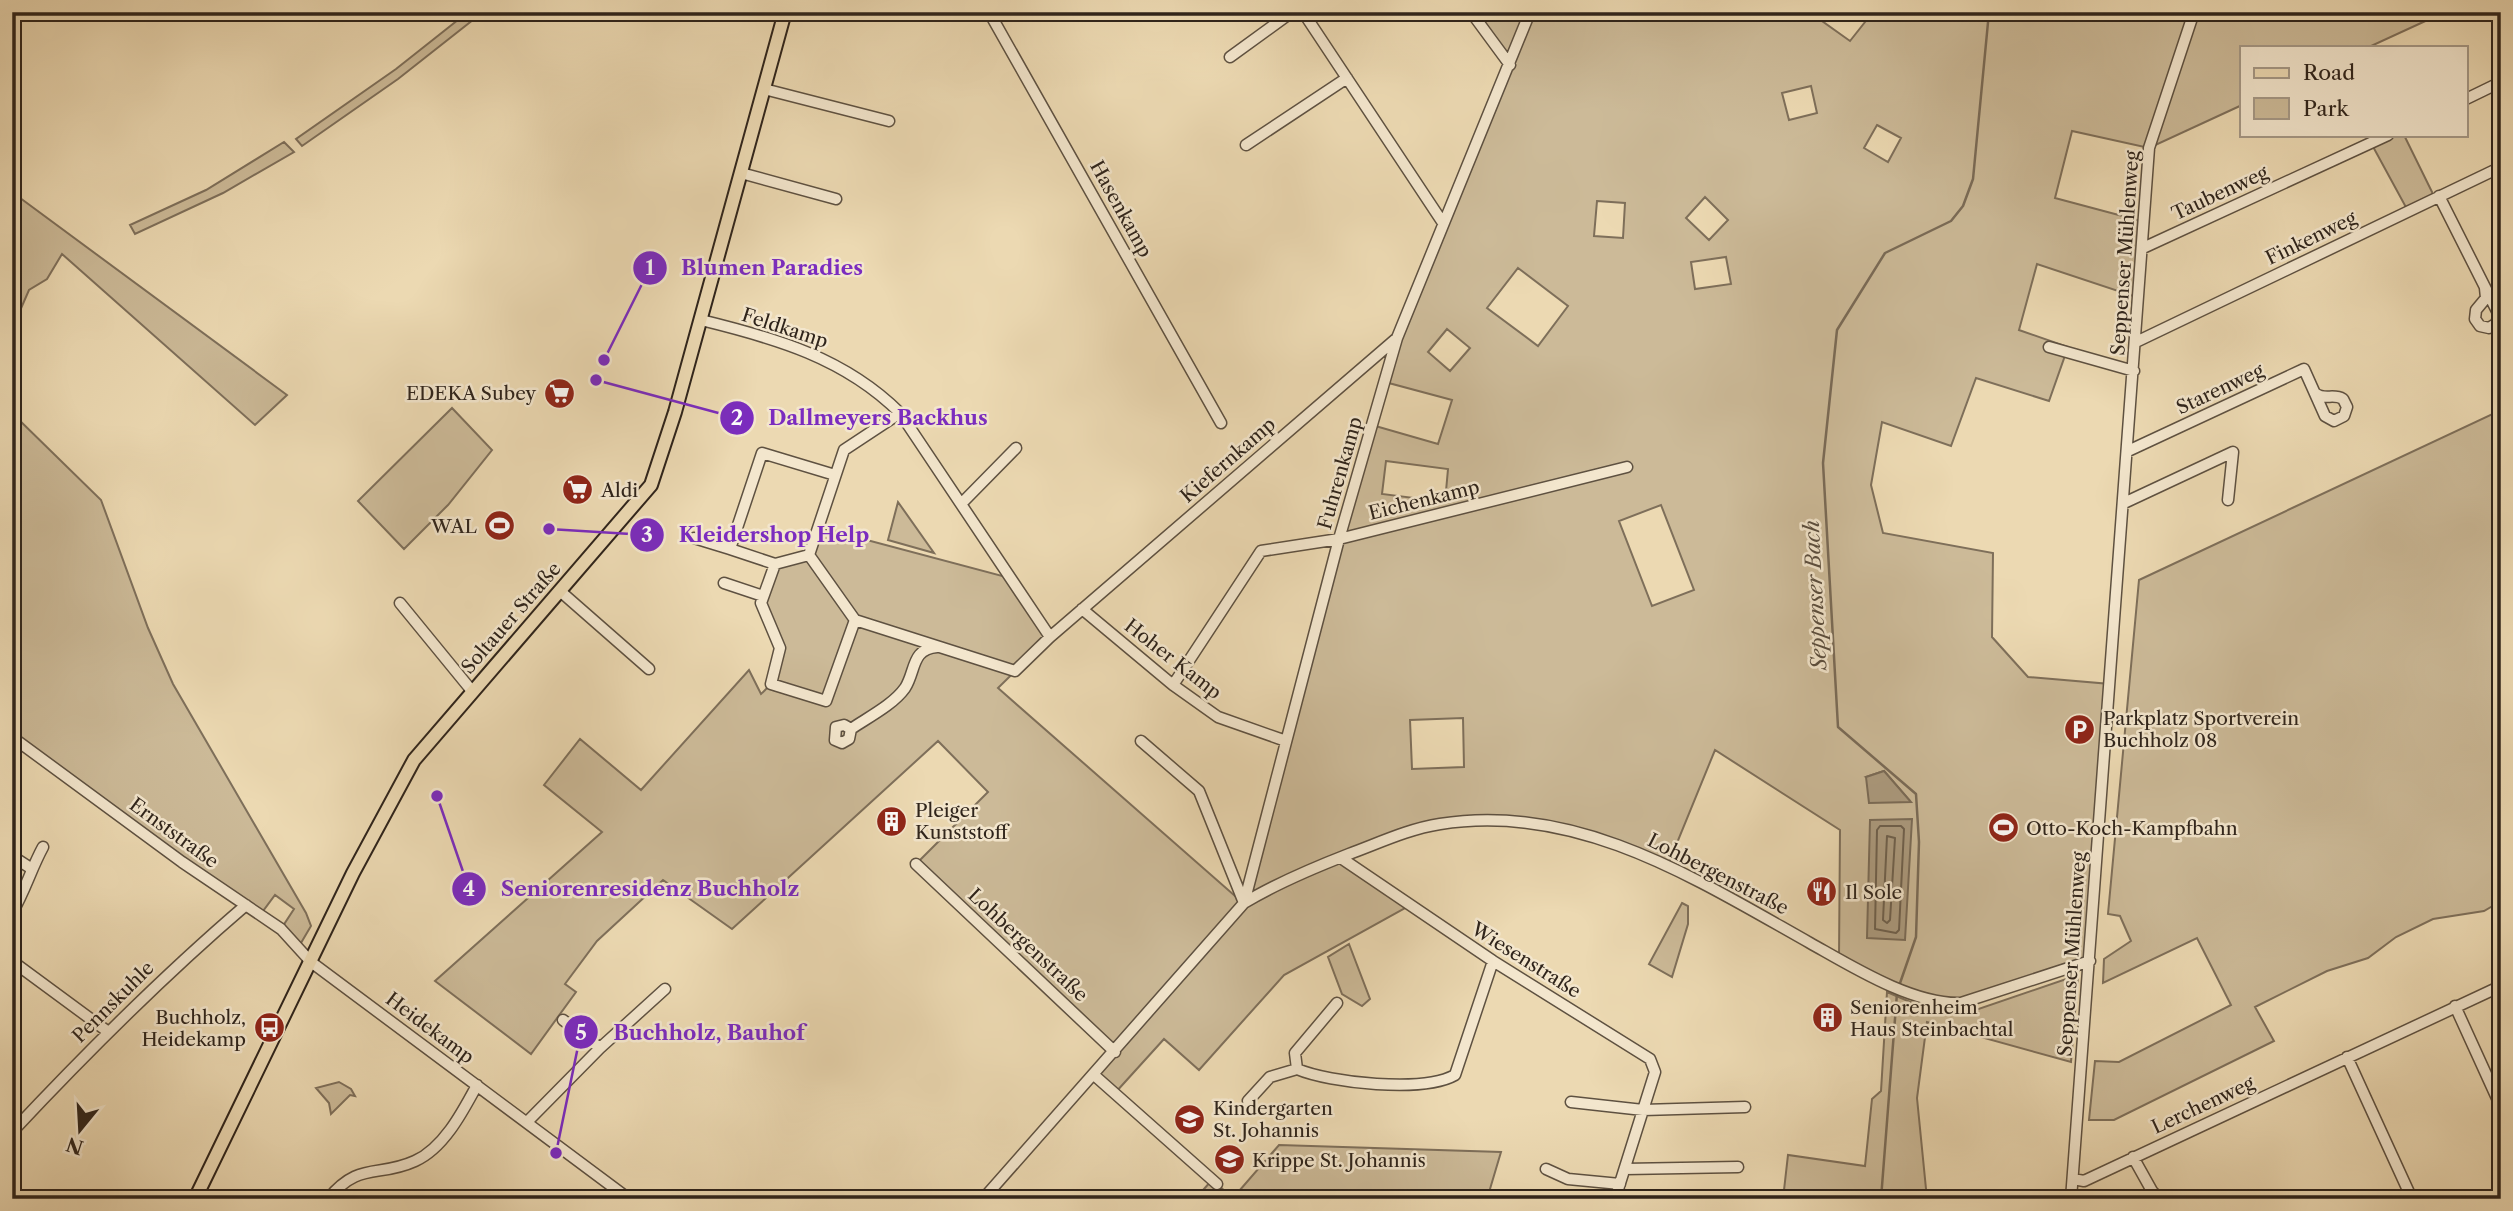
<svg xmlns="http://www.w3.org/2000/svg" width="2513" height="1211" viewBox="0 0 2513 1211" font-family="'Libre Caslon Text',serif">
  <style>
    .green { fill: #ccba98; stroke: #7e6f5a; stroke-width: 2; fill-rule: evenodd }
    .water { fill: #ac9b7f; stroke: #7a6b57; stroke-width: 2 }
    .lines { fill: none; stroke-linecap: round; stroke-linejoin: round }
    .shore { stroke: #6e604d; stroke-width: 2 }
    .stream { stroke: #7a6b57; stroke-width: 2.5 }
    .minor-casing { stroke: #5e5141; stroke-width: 13 }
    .major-casing { stroke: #2f241b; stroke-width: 16 }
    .minor { stroke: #f3e6cd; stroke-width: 10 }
    .major { stroke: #ecd9b2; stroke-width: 12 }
    .labels { text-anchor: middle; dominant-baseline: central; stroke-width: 5; stroke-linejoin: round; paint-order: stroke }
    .street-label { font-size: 19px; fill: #2f241b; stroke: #f3e6cd }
    .poi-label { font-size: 19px; fill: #2f241b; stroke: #f3e6cd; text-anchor: start }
    .water-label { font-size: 21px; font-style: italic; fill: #5b4e3e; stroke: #f3e6cd }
    .leader { fill: none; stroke: #7b2cbf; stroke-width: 2.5 }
    .callout-dot { fill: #7b2cbf; stroke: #f3e6cd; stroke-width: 2.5 }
    .mark-label { font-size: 21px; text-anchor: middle; font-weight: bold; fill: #fff }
    .callout-label { font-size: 21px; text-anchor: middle; font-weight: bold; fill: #7b2cbf; stroke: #f3e6cd; stroke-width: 5; stroke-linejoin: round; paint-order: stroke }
  </style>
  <rect width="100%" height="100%" fill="#ecd9b2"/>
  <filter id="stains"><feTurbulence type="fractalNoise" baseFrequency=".00286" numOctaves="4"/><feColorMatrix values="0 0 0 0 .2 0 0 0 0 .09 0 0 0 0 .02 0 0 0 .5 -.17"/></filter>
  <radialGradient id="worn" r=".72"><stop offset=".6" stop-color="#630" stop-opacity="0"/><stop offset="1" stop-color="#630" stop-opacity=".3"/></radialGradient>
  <path class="green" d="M468,12h15l-85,67 -96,67 -6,-7 100,-70z
    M1476,12h353l-7,9 28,20 23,-29h572l-76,35h-127v58l-93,43 -77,-17 -17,67 90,24 -6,76 -102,-34 -18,66 49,17 -19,54 -73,-23 -25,68 -69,-24 -11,63 12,48 110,20 -1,84 36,40 82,7 -20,277 -129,42 -50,-11 -72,-33 1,-129 -125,-80 -47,115 -69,-29 -69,-13 -92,1 -96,33 67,49 -125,69 -85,95 -35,-31 -49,54 -21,-18 21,-23 -199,-188 72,-72 -50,-51 -206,188 -69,-49 -66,61 -32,43 11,8 -45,62 -96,-73 167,-149 -58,-47 36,-46 61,51 108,-120 12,24c31,-27 13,-60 0,-91l14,-39 34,-9 9,-28 192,51 40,59 -52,51 245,215 129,-478 66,19 14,-44 -67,-18 127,-320zM1811,86l6,27 -28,7 -7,-27zM1877,125l24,13 -13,24 -24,-14zM1705,197l23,23 -19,20 -23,-22zM1597,201l28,2 -2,35 -29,-2zM1726,257l5,27 -36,5 -4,-27zM1518,268l50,38 -30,40 -51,-38zM1447,329l23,19 -20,23 -22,-19zM1386,461l62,8 -3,33 -63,-8zM1661,505l33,85 -42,16 -33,-85zM1463,718l1,49 -52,2 -2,-49zM1884,771l26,30 -44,-24z
    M2388,135h16l31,63 -27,13 -37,-68z
    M284,142l10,10 -71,41 -88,41 -5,-9 76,-35z
    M12,192l275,203 -32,30 -193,-171 -15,25 -18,11 -17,39z
    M452,408l40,42 -44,55 -44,44 -46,-48z
    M2501,410v491l-17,10 -51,8 -37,18 -28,21 -41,13 -72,36 19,34 -160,79h-25l6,-59 24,1 112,-57 -34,-67 -94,45 1,-24 27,-18 -11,-25 -12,-2 31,-334z
    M12,413l89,87 47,128 25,56 133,229 5,13 -13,22 -17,-19 13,-20 -19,-14 -15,20 -248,-178z
    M898,502l36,51 -46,-13z
    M1682,903l6,3v18l-16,53 -23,-13z
    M1349,944l21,55 -8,7 -20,-12 -14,-37z
    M2078,975l-7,87 -144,-40 -10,76 10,101h-144l5,-44 77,11 7,-67 9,-8 6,-99 35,15 42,7z
    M339,1082l12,7 4,7 -5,-1 -19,19 -2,-11 -13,-15z
    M1279,1145l222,7 -14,47h-292l17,-19 21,18z"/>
  <path class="water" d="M1884,771l27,31 -42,1 -3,-26z
    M1912,819l-7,121 -38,-2 3,-118z"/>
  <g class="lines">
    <path class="shore" d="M1880,826h21l3,3 -5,101 -3,3 -21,-4 2,-99z
      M1887,836l8,2 -5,82 -3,3 -4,-3z"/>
    <path class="stream" d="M1899,986l17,-49 3,-95 -3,-48 -78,-67 -15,-264 14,-133 48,-77 66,-32 12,-15 10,-27 16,-167
      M1881,1199l16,-206"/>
    <defs>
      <path id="minor" d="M989,12l232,411
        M1303,12l140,211
        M1471,12l39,53
        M1230,57l62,-45
        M764,89l125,32
        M2466,99l35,-17
        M1246,145l101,-67
        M741,173l95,26
        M2439,196l59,117 -1,10 -8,5 -9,-2 -5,-7 1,-9 10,-12 -1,-10
        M2143,248l245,-113
        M701,320c74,18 144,38 199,93l150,224
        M2136,342l365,-175
        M2049,347l85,24
        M2128,451l176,-82 21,47 9,5 10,-5 3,-9 -4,-8c-10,-6 -19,2 -28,-6
        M2124,503l109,-51 -5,48
        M961,504l55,-56
        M694,538l36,11
        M809,555l-34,9 -14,39 19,45 -9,36 55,17 29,-81
        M775,564l-45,-15 32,-96 73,22
        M724,583l39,13
        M560,591l89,78
        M400,603l72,88
        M1082,609l91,76 45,32 68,24
        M855,620l160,51 35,-34 347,-299
        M855,620l-46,-65 35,-105 56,-37
        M1173,685l88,-134 78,-12 288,-72
        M851,729l-7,-4 -8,2 -1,13 7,3 7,-4 2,-10c16,-11 42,-24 54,-41 11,-17 6,-39 32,-41
        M12,737l170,125 99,67 30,33 318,237
        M1141,741l58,50 45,112
        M12,856l20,13
        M1341,858l152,103 157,98 5,13 -40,127
        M916,864l199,188
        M1244,903l95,-364 58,-201 133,-326
        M12,913c13,-22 19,-44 31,-66
        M12,961l95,70
        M1337,1003l-42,50 2,16c33,14 126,24 158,6l38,-114
        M2455,1006l46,101
        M563,1020l37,28
        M2347,1057l65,142
        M1094,1075l123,109
        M1248,1101l22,-24 27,-8
        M1571,1102l72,8 102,-3
        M527,1122l73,-74 65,-59
        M12,1132c75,-80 151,-156 234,-227
        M2133,1157l19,34 8,8
        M1546,1169l22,10 52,5
        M1625,1169l113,-2
        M2073,1179l11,2 417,-195
        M328,1199c31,-38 50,-21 87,-38 29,-13 48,-50 62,-76
        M983,1199l261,-296c33,-20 69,-35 105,-49 30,-11 59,-25 91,-30 137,-22 256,55 370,119 41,23 103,62 151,60l129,-42
        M2071,1199l78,-1051 45,-136"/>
      <path id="major" d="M195,1199l158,-326 61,-113 237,-275 24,-73 110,-400"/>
    </defs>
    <use href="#minor" class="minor-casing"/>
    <use href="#major" class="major-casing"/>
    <use href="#minor" class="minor"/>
    <use href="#major" class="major"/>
  </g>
  <defs>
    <symbol id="supermarket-disc" viewBox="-11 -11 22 22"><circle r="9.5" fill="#8f2418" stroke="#f3e6cd"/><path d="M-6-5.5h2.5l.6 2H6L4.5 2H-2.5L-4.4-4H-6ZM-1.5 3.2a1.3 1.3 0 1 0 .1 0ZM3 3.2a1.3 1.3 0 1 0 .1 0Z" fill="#fff"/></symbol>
    <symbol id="stadium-disc" viewBox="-11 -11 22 22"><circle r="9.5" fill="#8f2418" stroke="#f3e6cd"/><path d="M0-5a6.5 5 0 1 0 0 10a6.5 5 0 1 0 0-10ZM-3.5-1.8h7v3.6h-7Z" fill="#fff"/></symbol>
    <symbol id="parking-disc" viewBox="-11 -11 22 22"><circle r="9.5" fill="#8f2418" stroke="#f3e6cd"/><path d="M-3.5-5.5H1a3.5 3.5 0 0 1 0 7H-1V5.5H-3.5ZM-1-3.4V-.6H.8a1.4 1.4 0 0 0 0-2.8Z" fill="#fff"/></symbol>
    <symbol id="building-disc" viewBox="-11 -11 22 22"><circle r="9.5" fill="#8f2418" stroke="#f3e6cd"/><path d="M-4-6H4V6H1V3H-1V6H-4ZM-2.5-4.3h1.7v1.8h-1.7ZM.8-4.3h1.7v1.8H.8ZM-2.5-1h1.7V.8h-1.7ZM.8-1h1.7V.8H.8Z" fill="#fff"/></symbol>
    <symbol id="restaurant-disc" viewBox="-11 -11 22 22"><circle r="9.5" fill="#8f2418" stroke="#f3e6cd"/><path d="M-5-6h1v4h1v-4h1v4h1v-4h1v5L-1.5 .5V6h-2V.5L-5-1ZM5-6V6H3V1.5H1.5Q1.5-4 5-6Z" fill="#fff"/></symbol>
    <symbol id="bus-disc" viewBox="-11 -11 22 22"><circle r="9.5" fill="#8f2418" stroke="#f3e6cd"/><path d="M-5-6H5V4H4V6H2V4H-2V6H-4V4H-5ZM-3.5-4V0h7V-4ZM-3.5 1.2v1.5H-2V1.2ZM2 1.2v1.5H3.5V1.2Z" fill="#fff"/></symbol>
    <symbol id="school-disc" viewBox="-11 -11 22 22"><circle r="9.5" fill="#8f2418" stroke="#f3e6cd"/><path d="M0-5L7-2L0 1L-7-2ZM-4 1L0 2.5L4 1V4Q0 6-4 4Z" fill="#fff"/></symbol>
  </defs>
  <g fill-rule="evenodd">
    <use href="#supermarket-disc" x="542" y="376" width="35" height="35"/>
    <use href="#supermarket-disc" x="560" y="472" width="35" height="35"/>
    <use href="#stadium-disc" x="482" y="508" width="35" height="35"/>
    <use href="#parking-disc" x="2062" y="712" width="35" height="35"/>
    <use href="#building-disc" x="874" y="804" width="35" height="35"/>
    <use href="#stadium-disc" x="1986" y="810" width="35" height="35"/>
    <use href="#restaurant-disc" x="1804" y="874" width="35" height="35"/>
    <use href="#building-disc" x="1810" y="1000" width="35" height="35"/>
    <use href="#bus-disc" x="252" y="1010" width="35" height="35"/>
    <use href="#school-disc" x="1172" y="1102" width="35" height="35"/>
    <use href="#school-disc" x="1212" y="1142" width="35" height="35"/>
  </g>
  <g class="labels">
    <g class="street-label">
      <text transform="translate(2220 193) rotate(-25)">Taubenweg</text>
      <text transform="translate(1121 209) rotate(61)">Hasenkamp</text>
      <text transform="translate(2311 238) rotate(-26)">Finkenweg</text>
      <text transform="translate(2125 253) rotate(-86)">Seppenser Mühlenweg</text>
      <text transform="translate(785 328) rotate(18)">Feldkamp</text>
      <text transform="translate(2220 389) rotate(-25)">Starenweg</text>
      <text transform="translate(1228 460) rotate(-41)">Kiefernkamp</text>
      <text transform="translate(1340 473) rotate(-74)">Fuhrenkamp</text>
      <text transform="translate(1424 500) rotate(-14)">Eichenkamp</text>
      <text transform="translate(511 618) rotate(-49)">Soltauer Straße</text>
      <text transform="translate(1173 659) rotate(38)">Hoher Kamp</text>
      <text transform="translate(174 833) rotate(36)">Ernststraße</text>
      <text transform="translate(1718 874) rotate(27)">Lohbergenstraße</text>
      <text transform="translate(1028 945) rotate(43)">Lohbergenstraße</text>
      <text transform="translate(2072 954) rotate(-86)">Seppenser Mühlenweg</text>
      <text transform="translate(1526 960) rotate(32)">Wiesenstraße</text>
      <text transform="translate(113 1002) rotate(-45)">Pennskuhle</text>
      <text transform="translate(430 1028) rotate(37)">Heidekamp</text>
      <text transform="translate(2203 1105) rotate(-25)">Lerchenweg</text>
    </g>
    <g class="poi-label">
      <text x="536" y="393" text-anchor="end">EDEKA Subey</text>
      <text x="601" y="490">Aldi</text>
      <text x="477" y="526" text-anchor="end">WAL</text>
      <text x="2103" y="718">Parkplatz Sportverein<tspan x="2103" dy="22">Buchholz 08</tspan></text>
      <text x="915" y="810">Pleiger<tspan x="915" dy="22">Kunststoff</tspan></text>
      <text x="2026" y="828">Otto-Koch-Kampfbahn</text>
      <text x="1845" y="892">Il Sole</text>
      <text x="1850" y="1007">Seniorenheim<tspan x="1850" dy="22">Haus Steinbachtal</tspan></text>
      <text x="246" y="1017" text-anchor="end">Buchholz,<tspan x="246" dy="22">Heidekamp</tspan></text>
      <text x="1213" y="1108">Kindergarten<tspan x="1213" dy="22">St. Johannis</tspan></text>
      <text x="1252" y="1160">Krippe St. Johannis</text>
    </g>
    <g class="water-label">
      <text transform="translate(1815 595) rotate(-93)">Seppenser Bach</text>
    </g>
  </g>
  <path class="leader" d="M604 360L650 268M596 380L737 418M549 529L647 535M437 796L469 889M556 1153L581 1032"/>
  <g class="callout-dot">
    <circle cx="604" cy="360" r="7"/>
    <circle cx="596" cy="380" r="7"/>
    <circle cx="549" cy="529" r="7"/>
    <circle cx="437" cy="796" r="7"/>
    <circle cx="556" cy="1153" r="7"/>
    <circle cx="650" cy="268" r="18"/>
    <circle cx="737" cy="418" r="18"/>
    <circle cx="647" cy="535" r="18"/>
    <circle cx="469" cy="889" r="18"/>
    <circle cx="581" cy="1032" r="18"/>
  </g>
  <g class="mark-label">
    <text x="650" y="275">1</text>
    <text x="737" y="425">2</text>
    <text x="647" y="542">3</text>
    <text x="469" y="896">4</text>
    <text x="581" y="1040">5</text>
  </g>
  <g class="callout-label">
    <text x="772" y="275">Blumen Paradies</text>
    <text x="878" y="425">Dallmeyers Backhus</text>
    <text x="774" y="542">Kleidershop Help</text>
    <text x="650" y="896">Seniorenresidenz Buchholz</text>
    <text x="709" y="1040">Buchholz, Bauhof</text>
  </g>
  <rect width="2513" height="1211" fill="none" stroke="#ecd9b2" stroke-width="42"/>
  <rect x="14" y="14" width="2485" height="1183" fill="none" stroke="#2f241b" stroke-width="3.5"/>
  <rect x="21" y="21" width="2471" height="1169" fill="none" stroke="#2f241b" stroke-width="2"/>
  <rect x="2240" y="46" width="228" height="91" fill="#f3e6cd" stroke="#a59886" stroke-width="2"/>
  <rect x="2254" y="68" width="35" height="10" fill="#ecd9b2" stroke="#a59886" stroke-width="2"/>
  <text x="2303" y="80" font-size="21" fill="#2f241b">Road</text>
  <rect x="2254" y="98" width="35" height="21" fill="#ccba98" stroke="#a59886" stroke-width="2"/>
  <text x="2303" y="116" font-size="21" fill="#2f241b">Park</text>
  <g transform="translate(80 1130) rotate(198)" stroke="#f3e6cd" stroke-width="5" paint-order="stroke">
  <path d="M0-5L12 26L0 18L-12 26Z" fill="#2f241b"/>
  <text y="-10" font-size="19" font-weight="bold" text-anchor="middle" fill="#2f241b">N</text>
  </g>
  <rect width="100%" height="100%" filter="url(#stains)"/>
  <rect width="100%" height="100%" fill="url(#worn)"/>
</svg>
